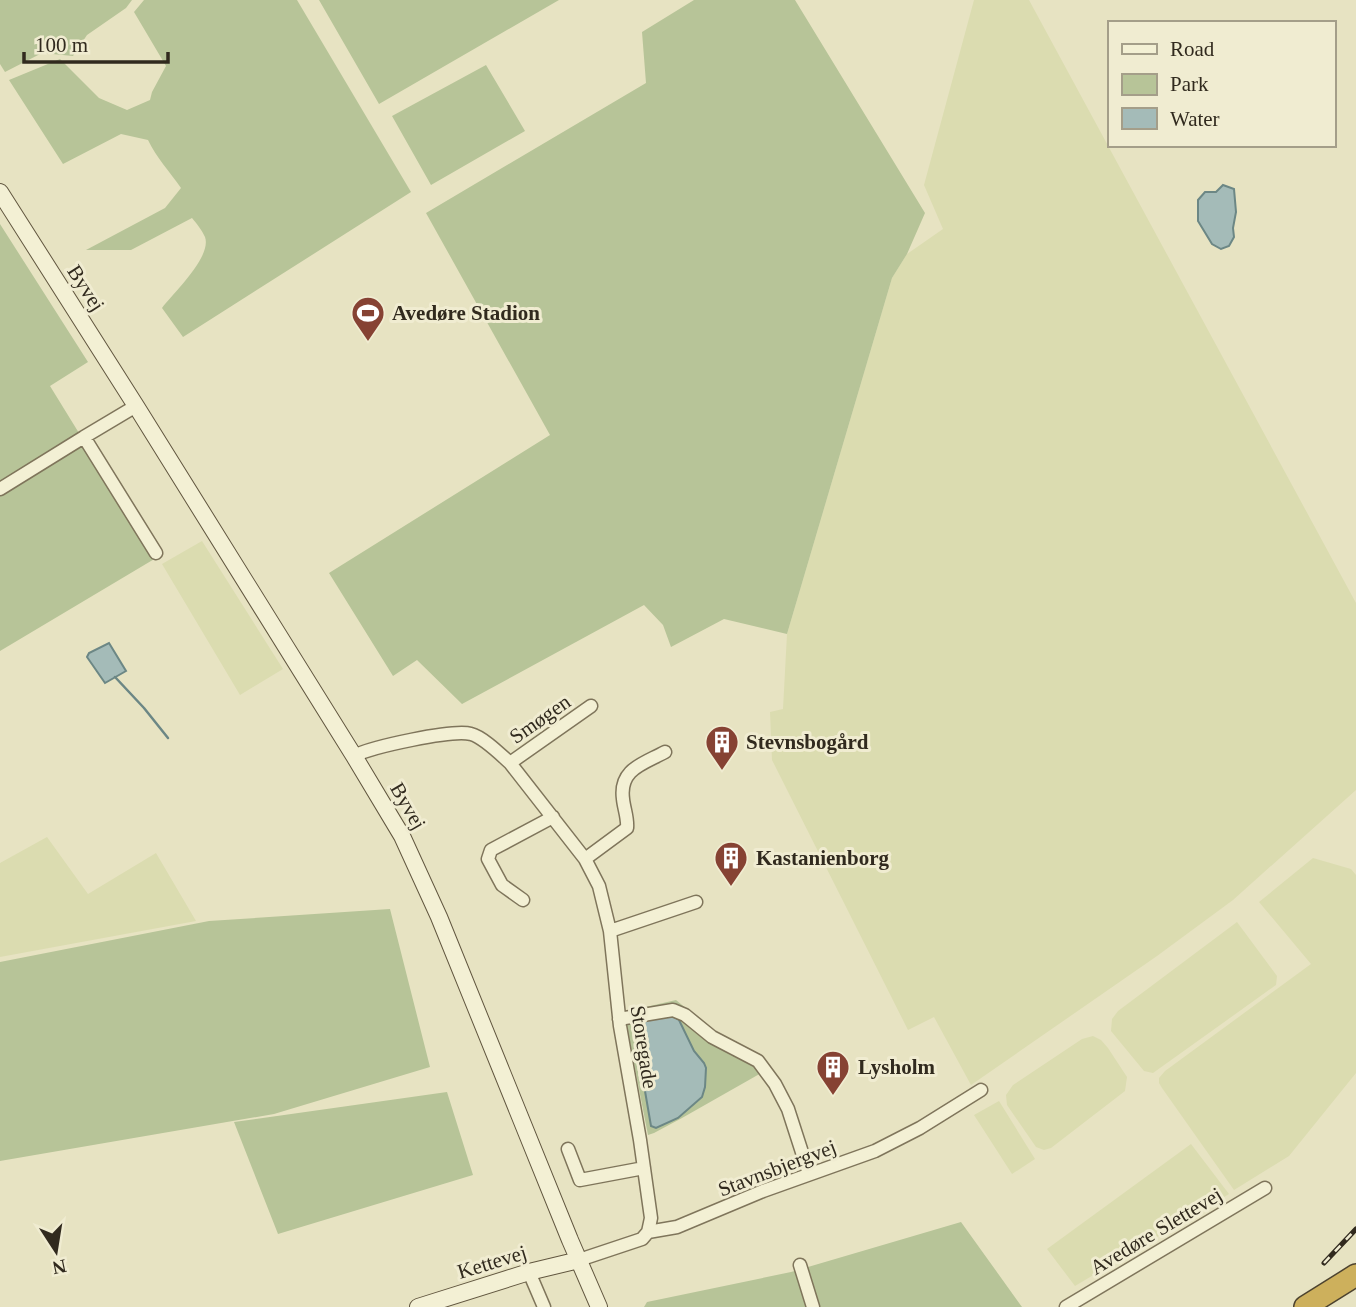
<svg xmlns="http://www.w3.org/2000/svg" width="1356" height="1307" viewBox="0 0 1356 1307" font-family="Georgia,serif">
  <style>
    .farmland { fill: #dbdcb0 }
    .green { fill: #b7c498 }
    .water { fill: #a4bbb8; stroke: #6c8785; stroke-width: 2 }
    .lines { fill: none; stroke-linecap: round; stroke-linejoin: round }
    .stream { stroke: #6c8785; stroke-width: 2.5 }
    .street-casing { stroke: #7f755b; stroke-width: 15 }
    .secondary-casing { stroke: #61563f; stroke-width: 18 }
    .highway-casing { stroke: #4d432f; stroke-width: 24 }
    .street { stroke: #f3f0d4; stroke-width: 12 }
    .secondary { stroke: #f3f0d4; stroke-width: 16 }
    .highway { stroke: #cdb05c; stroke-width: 21 }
    .rail-casing { stroke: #312a1e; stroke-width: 5 }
    .rail { stroke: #f0ecd1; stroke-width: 2.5; stroke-dasharray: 8; stroke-linecap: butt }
    .labels { text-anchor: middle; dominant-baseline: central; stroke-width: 6; stroke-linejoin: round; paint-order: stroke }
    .street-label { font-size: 21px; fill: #312a1e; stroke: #f0ecd1 }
    .poi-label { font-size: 21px; font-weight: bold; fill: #312a1e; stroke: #f0ecd1; text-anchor: start }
  </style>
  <rect width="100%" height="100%" fill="#e7e3c2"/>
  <path class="farmland" d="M974,0h55l327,603v187l-123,110 -76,56 -186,129 -37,-68 -26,13 -136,-270 -2,-48 13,-3 4,-75 105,-356 15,-24 36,-25 -19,-44z
    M202,541l81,128 -43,26 -78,-131z
    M47,837l41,57 68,-41 40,68 -196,36v-94z
    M1313,858l38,11 5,6v198l-67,83 -55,34 -72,-102 -3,-5v-5l6,-7 146,-107 -52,-62z
    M1237,922l40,54 -1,9 -123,88 -9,-2 -33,-40 1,-12 6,-8z
    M1093,1036l8,4 7,8 19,29 -2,14 -74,57 -7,2 -8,-3 -29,-42 -1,-10 7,-10 69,-46z
    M999,1101l36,58 -23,15 -38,-59z
    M1191,1144l38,50 -154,92 -28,-37z"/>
  <path class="green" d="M0,0h132l-6,8 -39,27 -14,21 -31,-3 -37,19 -5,-8z
    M144,0h153l114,192 -228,145 -21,-29c12,-16 50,-51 43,-71 -3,-7 -9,-14 -13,-19l-61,32h-45l79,-42 16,-20c-11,-16 -25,-31 -33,-48l-27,-6 -58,30 -54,-84 51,-21 39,39 28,12 23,-10 2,-8 14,-26 -32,-54z
    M319,0h240l-180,104z
    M694,0h101l130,213 -18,41 -15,24 -105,356 -63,-15 -53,28 -8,-22 -19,-20 -182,99 -45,-44 -24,16 -64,-103 221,-138 -124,-222 220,-130 -4,-51z
    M486,65l39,66 -94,54 -39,-69z
    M0,224l88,138 -38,24 106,172 -156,93z
    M390,909l40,158 -156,47 -274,47v-199l209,-41z
    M676,1000l87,72 -81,46 -28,15 -6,2 -24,-123z
    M447,1092l26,83 -195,59 -44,-112z
    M961,1222l61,85h-378l3,-5 144,-30z"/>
  <path class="water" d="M1223,185l11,4 2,23 -3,16 1,9 -5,9 -8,3 -9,-5 -14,-23v-21l7,-8h11z
    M109,643l17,28 -21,12 -18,-26 2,-4z
    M671,1015l8,5 15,31 10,12 2,5 -1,19 -3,10 -24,21 -22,10 -5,-2 -17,-99 4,-5z"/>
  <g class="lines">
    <path class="stream" d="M115,677l29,31 24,30"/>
    <defs>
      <path id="street" d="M136,406l-52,31 72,116
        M0,489l84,-52
        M354,756c17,-9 99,-27 117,-22 12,3 29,20 39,29l75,96 14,27 11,45 10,95 20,114 11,78 -3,14 -6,7 -63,21
        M510,763l81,-57
        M585,859l42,-31c1,-10 -3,-19 -4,-29 -4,-30 20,-35 42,-47
        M523,900l-21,-15 -14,-26 3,-9 62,-33
        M610,931l86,-29
        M619,1019l54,-9 12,5 27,22 46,24 17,23 13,25 21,65
        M568,1149l12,31 64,-12
        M648,1232l29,-5 86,-36 112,-40 45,-23 61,-38
        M800,1265l13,42
        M529,1272l15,35
        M1066,1307l199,-119"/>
      <path id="secondary" d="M0,192l136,214 218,350 48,80 37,81 131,323 29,67
        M418,1307l111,-35 50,-12"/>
      <path id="highway" d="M1305,1307l51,-32"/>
    </defs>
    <use href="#street" class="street-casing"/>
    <use href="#secondary" class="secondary-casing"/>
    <use href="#highway" class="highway-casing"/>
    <use href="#street" class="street"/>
    <use href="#secondary" class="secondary"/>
    <use href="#highway" class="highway"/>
    <defs>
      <path id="rail" d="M1324,1263l32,-34"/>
    </defs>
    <use href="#rail" class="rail-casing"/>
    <use href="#rail" class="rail"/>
  </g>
  <defs>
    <symbol id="stadium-pin" viewBox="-11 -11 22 30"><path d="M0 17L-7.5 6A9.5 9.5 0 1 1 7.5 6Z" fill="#864233" stroke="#f0ecd1"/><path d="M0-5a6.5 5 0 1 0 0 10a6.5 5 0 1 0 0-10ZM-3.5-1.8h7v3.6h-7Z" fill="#fff"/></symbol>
    <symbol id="building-pin" viewBox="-11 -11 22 30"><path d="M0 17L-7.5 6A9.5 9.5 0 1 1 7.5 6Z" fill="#864233" stroke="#f0ecd1"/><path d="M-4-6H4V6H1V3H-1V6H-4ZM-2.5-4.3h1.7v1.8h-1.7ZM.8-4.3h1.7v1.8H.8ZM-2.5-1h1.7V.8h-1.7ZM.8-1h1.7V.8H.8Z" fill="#fff"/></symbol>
  </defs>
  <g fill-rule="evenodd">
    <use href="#stadium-pin" x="349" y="294" width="38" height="52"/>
    <use href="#building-pin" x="703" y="723" width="38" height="52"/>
    <use href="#building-pin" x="712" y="839" width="38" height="52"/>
    <use href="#building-pin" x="814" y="1048" width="38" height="52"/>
  </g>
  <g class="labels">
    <g class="street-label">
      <text transform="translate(86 288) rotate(57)">Byvej</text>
      <text transform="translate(540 719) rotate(-35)">Smøgen</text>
      <text transform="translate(408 806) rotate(60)">Byvej</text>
      <text transform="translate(644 1047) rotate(81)">Storegade</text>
      <text transform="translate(777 1168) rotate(-21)">Stavnsbjergvej</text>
      <text transform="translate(1156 1231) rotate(-31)">Avedøre Slettevej</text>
      <text transform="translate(492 1262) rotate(-17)">Kettevej</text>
    </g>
    <g class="poi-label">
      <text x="392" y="313">Avedøre Stadion</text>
      <text x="746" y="742">Stevnsbogård</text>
      <text x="756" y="858">Kastanienborg</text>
      <text x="858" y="1067">Lysholm</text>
    </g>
  </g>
  <rect x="1108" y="21" width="228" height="126" fill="#f0ecd1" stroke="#a49e89" stroke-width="2"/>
  <rect x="1122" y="44" width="35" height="10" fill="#f3f0d4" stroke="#a49e89" stroke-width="2"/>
  <text x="1170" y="56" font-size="21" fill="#312a1e">Road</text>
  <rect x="1122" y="74" width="35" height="21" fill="#b7c498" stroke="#a49e89" stroke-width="2"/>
  <text x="1170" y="91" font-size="21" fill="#312a1e">Park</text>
  <rect x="1122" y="108" width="35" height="21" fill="#a4bbb8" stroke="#a49e89" stroke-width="2"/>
  <text x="1170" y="126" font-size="21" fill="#312a1e">Water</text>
  <g transform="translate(56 1251) rotate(168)" stroke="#f0ecd1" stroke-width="5" paint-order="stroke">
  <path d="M0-5L12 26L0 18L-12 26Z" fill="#312a1e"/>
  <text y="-10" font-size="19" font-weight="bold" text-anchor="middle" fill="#312a1e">N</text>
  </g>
  <path d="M24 52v10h144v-10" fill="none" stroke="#312a1e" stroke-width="3.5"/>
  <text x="35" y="52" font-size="21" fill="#312a1e" stroke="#f0ecd1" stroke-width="5" paint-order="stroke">100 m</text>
</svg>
